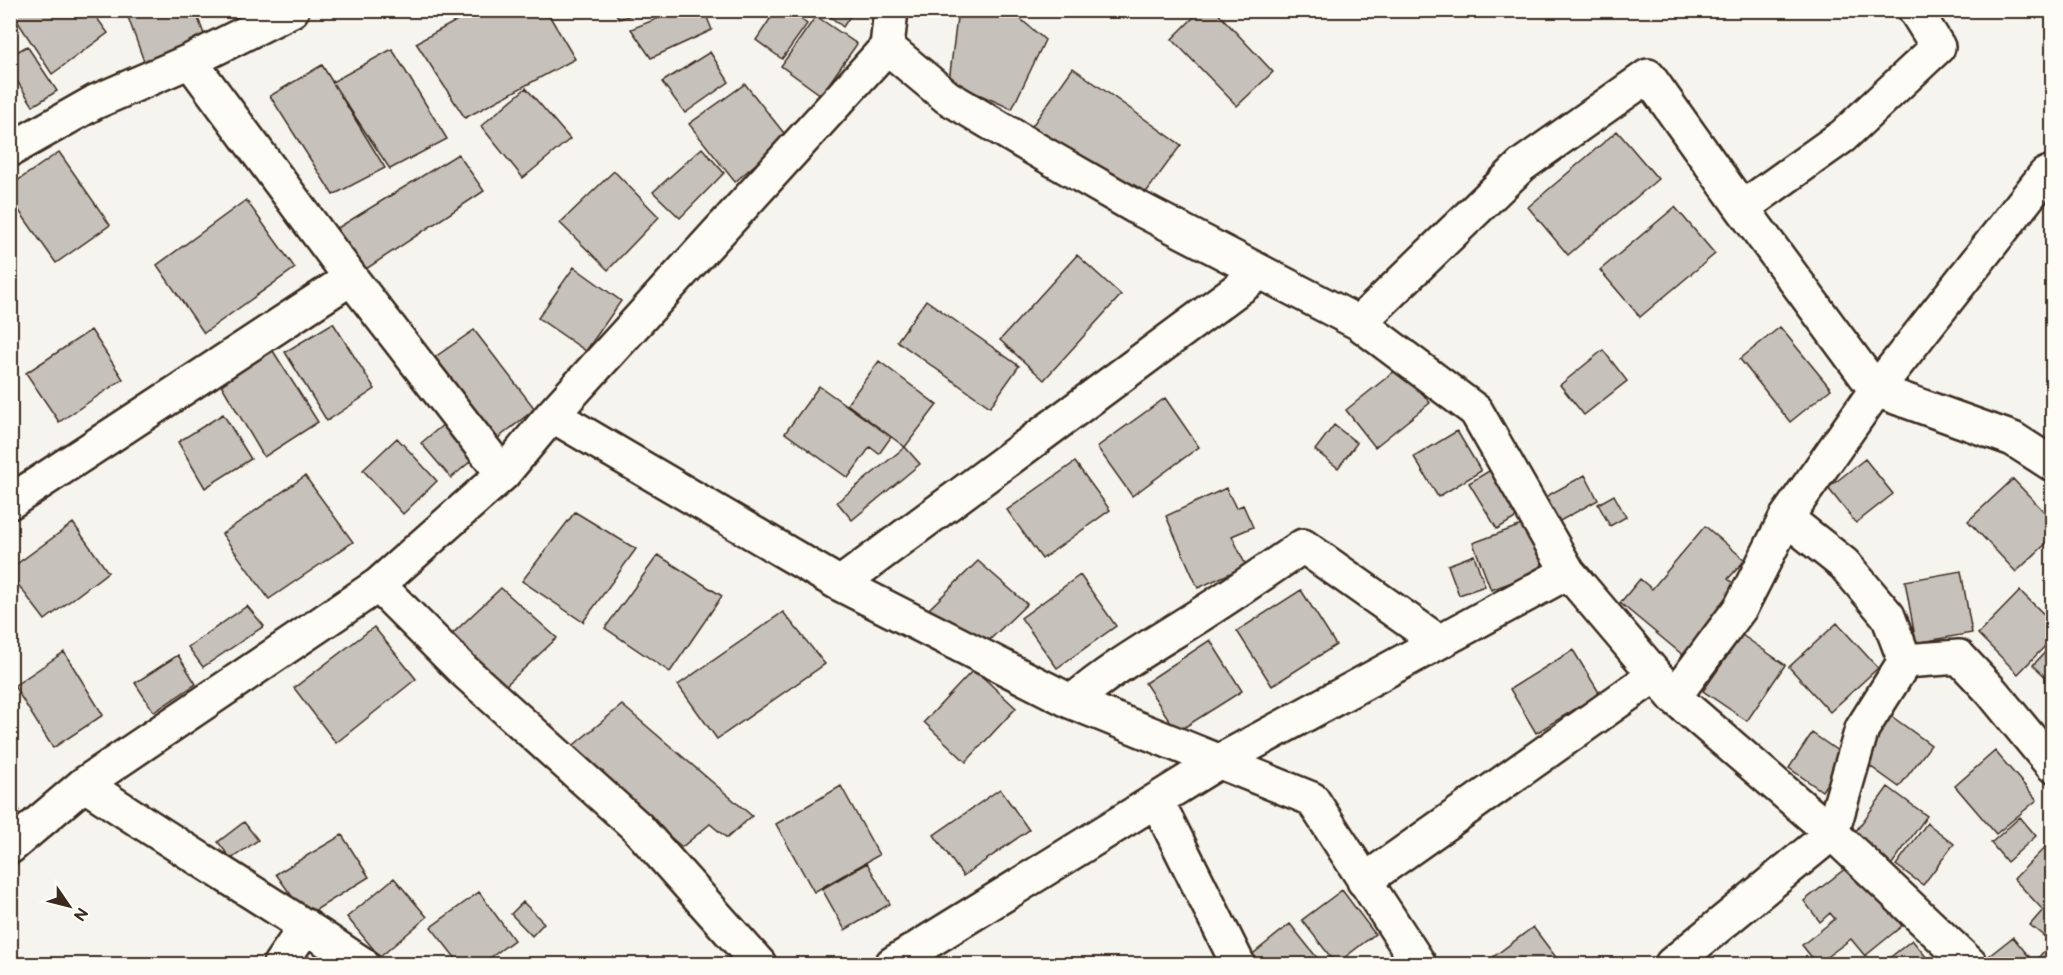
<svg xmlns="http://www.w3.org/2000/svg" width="2063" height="975" viewBox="0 0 2063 975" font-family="'Balsamiq Sans',sans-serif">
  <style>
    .building { fill: #c7c1bb; stroke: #3b2a1e; stroke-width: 1.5 }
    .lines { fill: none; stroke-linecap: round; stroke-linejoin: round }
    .minor-casing { stroke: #3b2a1e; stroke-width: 38 }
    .minor { stroke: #fdfcf7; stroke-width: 33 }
  </style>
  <rect width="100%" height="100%" fill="#f5f4ee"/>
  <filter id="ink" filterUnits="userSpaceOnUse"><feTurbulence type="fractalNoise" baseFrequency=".0167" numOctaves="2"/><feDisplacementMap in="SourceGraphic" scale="12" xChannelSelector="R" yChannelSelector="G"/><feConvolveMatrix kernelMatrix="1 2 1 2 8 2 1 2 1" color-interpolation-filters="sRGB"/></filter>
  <g filter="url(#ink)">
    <path class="building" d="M10,10h81l17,23 -56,41z
      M144,10h51l12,32 -61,25 -18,-50z
      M476,10h70l29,49 -110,59 -49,-75z
      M614,10h33l-28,9z
      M679,10h25l8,20 -61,28 -20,-29z
      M776,10h13l18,14 -25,35 -26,-19z
      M822,10h32l-11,17z
      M958,10h52l35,30 -33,69 -63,-28z
      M1201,10h14l58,62 -36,34 -65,-67z
      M816,16l41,28 -36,51 -40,-29z
      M27,46l30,45 -24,15 -23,-36v-14z
      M392,49l55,90 -57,30 -58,-87z
      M710,52l19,30 -44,31 -23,-31z
      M322,65l63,103 -52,27 -63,-99z
      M1073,68l108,77 -42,57 -107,-76z
      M745,84l42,53 -52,45 -46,-58z
      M526,88l44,51 -47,39 -42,-52z
      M1617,131l41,48 -90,76 -40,-48z
      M702,148l22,25 -44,45 -27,-26z
      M59,152l51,73 -54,38 -46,-65v-12z
      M458,154l26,37 -118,78 -30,-40z
      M614,171l45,46 -51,53 -48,-47z
      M246,200l49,68 -91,65 -47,-68z
      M1675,207l40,47 -75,63 -40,-47z
      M1077,255l44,40 -77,85 -44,-40z
      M574,267l47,34 -35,50 -48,-33z
      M926,300l93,66 -29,41 -93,-66z
      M333,323l42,66 -48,32 -42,-69z
      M1780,327l51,62 -41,33 -50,-63z
      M91,330l32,49 -64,43 -33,-49z
      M474,330l61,79 -47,37 -63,-82z
      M1603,350l24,31 -43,34 -24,-30z
      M273,351l45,71 -54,35 -45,-76z
      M879,361l58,44 -32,42 -58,-43z
      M1401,366l29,37 -55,44 -29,-37z
      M819,386l72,51 -12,17 -9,-7 -22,31 -63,-45z
      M1165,398l34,49 -67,49 -35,-49z
      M223,414l28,45 -46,29 -27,-46z
      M450,419l28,36 -27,23 -30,-35z
      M1334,425l23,18 -19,25 -23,-18z
      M1457,431l24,40 -43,26 -24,-40z
      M397,438l40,43 -34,33 -40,-44z
      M905,447l15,17 -68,56 -15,-18z
      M1865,459l28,35 -37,29 -28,-35z
      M1075,462l35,48 -68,49 -35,-49z
      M1494,468l28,46 -25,15 -28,-46z
      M1585,475l13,25 -40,22 -13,-25z
      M305,476l48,66 -84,57 -47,-65z
      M2013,479l39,41v18l-36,34 -48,-51z
      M1226,488l10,20 7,-3 10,22 -21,9 14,30 -48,22 -32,-72z
      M1614,495l12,22 -16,9 -12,-22z
      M575,512l61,37 -53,73 -61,-41z
      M73,523l35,49 -63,48 -35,-46v-5z
      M1527,523l17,47 -53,20 -18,-47z
      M1705,526l40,34 -17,19 13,10 -57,67 -64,-53 20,-24 12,10z
      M658,555l64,41 -52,76 -65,-44z
      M1474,555l11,31 -26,9 -11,-30z
      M978,561l49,43 -47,45 -51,-40z
      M1961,571l11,62 -56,10 -11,-62z
      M1080,575l36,51 -59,42 -36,-50z
      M501,588l56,50 -52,48 -56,-49z
      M1301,590l35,55 -64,41 -35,-55z
      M2020,591l32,31v17l-34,35 -40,-40z
      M247,606l17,20 -61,41 -15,-20z
      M783,612l42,52 -108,75 -39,-54z
      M1837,623l41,45 -48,44 -41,-45z
      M374,627l42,52 -80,64 -42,-55z
      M1742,635l43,30 -38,56 -44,-30z
      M1210,640l32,51 -65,41 -32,-49z
      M2052,645v38l-19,-18z
      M1573,650l27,44 -64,39 -26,-44z
      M64,652l39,63 -50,33 -39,-62z
      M178,655l18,29 -42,28 -19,-29z
      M974,669l42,39 -50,54 -42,-40z
      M622,705l130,111 -25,22 -17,-14 -28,23 -113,-98z
      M1887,713l44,32 -32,42 -43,-31z
      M1812,733l33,23 -23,35 -33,-23z
      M1995,751l42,49 -41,34 -41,-48z
      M841,786l38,69 -65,37 -38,-68z
      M1888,787l39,29 -38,52 -39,-29z
      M1000,789l29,41 -66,46 -29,-41z
      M10,796l9,14 -9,6z
      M2020,817l16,19 -29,26 -16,-19z
      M244,822l14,18 -27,19 -13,-17z
      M1927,823l27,21 -31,41 -27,-20z
      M342,835l27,42 -63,39 -30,-42z
      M2052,840v124h-4l-9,-7 12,-15 -21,-17 13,-15 -29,-31z
      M867,863l23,41 -45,26 -23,-41z
      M1846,868l13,16 6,-5 37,47 -37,30 -14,-17 -34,25 -15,-19 33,-26 -5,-6 -10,9 -16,-21z
      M394,878l33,39 -47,40 -33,-40z
      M1342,890l33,44 -39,30 -34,-44z
      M479,892l35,48 -32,24h-22l-29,-37z
      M523,902l21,21 -12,13 -21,-22z
      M1290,924l32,40h-76l-2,-3z
      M1533,927l28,37h-77z
      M2013,937l22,27h-54l-1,-1z
      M1912,940l20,24h-50z"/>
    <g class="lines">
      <defs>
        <path id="minor" d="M887,47l60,50 88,52 101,58 223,116 117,88 92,161 106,125 158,136 138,131
          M190,61l161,217 152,196
          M10,150l85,-48 95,-41 102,-51
          M1742,208l101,-72 95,-89 -23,-37
          M1359,323l163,-158 126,-89 94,132 134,182 137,49 39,25
          M552,415l288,169 232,118 240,97 107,165
          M10,502l341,-224
          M1786,518l58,46 44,52 17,45 54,-4 33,35 60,73
          M840,584l421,-312
          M378,585l85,85 174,157 122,137
          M1674,697l67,-90 45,-89 90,-128 169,-215 7,-3
          M1072,702c39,-34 84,-59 128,-87 35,-22 69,-46 103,-69l136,96
          M84,784c92,62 187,118 278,180
          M1157,801l81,163
          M10,847l74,-63 294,-199 125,-111 49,-59 335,-368 4,-37
          M1364,881l291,-206
          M280,964l26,-38
          M892,964l326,-202 350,-190
          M1672,964l160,-131 30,-104 43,-68"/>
      </defs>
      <use href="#minor" class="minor-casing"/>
      <use href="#minor" class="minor"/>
    </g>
  </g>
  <rect width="2063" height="975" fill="none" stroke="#fdfcf7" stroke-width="36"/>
  <rect x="18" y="18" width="2027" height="939" fill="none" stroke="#3b2a1e" stroke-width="2" filter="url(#ink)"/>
  <g transform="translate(69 906) rotate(125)" stroke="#fdfcf7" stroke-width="4.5" paint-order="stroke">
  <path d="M0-4.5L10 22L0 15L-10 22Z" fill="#3b2a1e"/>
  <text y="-9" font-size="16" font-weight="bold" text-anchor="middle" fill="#3b2a1e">N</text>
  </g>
</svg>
